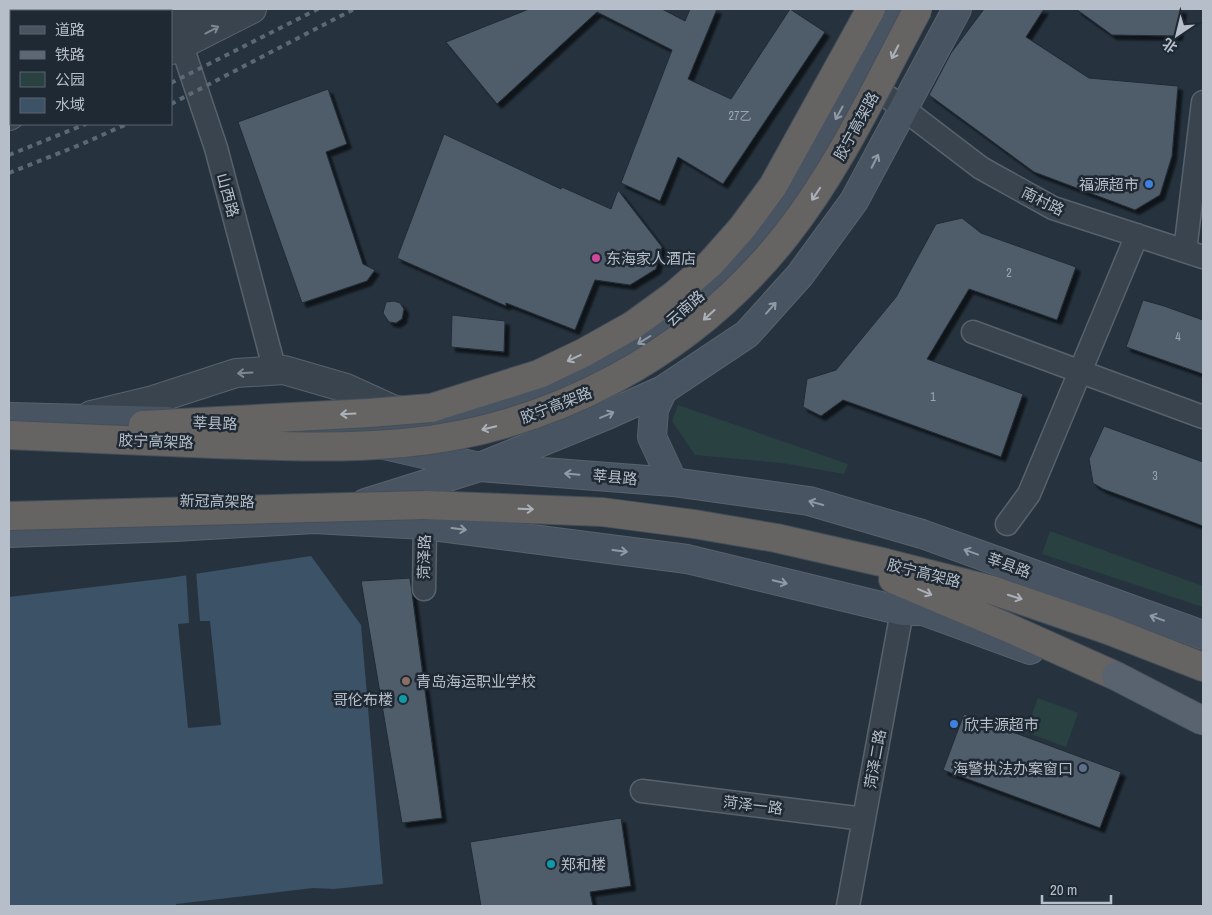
<svg xmlns="http://www.w3.org/2000/svg" width="1212" height="915" viewBox="0 0 1212 915" font-family="'Archivo Narrow','Noto Sans SC',sans-serif">
  <style>
    .green { fill: #294141 }
    .water { fill: #3c5267 }
    .pier { fill: #26333f }
    .building { fill: #4f5c69; stroke: #212b36; filter: url(#shadow) }
    .lines { fill: none; stroke-linecap: round; stroke-linejoin: round }
    .minor-casing { stroke: #58626c; stroke-width: 25 }
    .tertiary-casing { stroke: #58626c; stroke-width: 30 }
    .secondary-casing { stroke: #58626c; stroke-width: 30 }
    .trunk-casing { stroke: #454f59; stroke-width: 30 }
    .minor { stroke: #3a444f; stroke-width: 22 }
    .tertiary { stroke: #3a444f; stroke-width: 28 }
    .secondary { stroke: #485461; stroke-width: 28 }
    .trunk { stroke: #666463; stroke-width: 28 }
    .rail { stroke: #5c6975; stroke-width: 4; stroke-dasharray: 5 5; stroke-linecap: butt }
    .primary-bridge-casing { stroke: #46505b; stroke-width: 30; stroke-linecap: butt }
    .trunk-bridge-casing { stroke: #454f59; stroke-width: 30; stroke-linecap: butt }
    .primary-bridge { stroke: #58636f; stroke-width: 28 }
    .trunk-bridge { stroke: #666463; stroke-width: 28 }
    .oneway { stroke: #7e8892 }
    .oneway2 { stroke: #aab1ba }
    .oneway3 { stroke: #909aa5 }
    .shop-dot { fill: #3f7fe0; stroke: #1f2934; stroke-width: 2 }
    .hotel-dot { fill: #d1479c; stroke: #1f2934; stroke-width: 2 }
    .education-dot { fill: #8d6e63; stroke: #1f2934; stroke-width: 2 }
    .culture-dot { fill: #0f9aa8; stroke: #1f2934; stroke-width: 2 }
    .service-dot { fill: #5c6f8a; stroke: #1f2934; stroke-width: 2 }
    .labels { text-anchor: middle; dominant-baseline: central; stroke-width: 5; stroke-linejoin: round; paint-order: stroke }
    .number-label { font-size: 12px; fill: #9ca6b1 }
    .street-label { font-size: 15px; fill: #b6bfc9; stroke: #1f2934 }
    .poi-label { font-size: 15px; fill: #b6bfc9; stroke: #1f2934; text-anchor: start }
  </style>
  <defs>
    <filter id="shadow"><feDropShadow dx="4.5" dy="4.5" stdDeviation="1" flood-color="#0009"/></filter>
  </defs>
  <rect width="100%" height="100%" fill="#26333f"/>
  <path class="green" d="M678,405l170,59 -4,10 -62,-11 -87,-8 -23,-34z
    M1050,531l153,55v21l-161,-53z
    M1038,698l40,15 -12,34 -41,-15z"/>
  <path class="water" d="M311,556l50,69 22,259 -49,5 -21,-1 -137,16v2h-167v-309l160,-19z"/>
  <path class="pier" d="M196,571l4,50h10l11,104 -33,3 -10,-104 11,-1 -3,-50z"/>
  <path class="building" d="M529,9h133l23,12 5,-12h27l-29,70 43,20 59,-90 35,23 -102,152 -45,-27 -18,44 -39,-18 51,-133 -75,-38 -100,92 -51,-62z
    M984,9h60l-18,28 63,41 89,8 -6,70 -12,39 -25,15 -101,-38 -105,-77 22,-42z
    M1076,9h106l-4,27 -66,-1z
    M328,89l19,55 -21,8 37,112 12,6 -8,11 -65,22 -64,-181z
    M444,134l117,55 1,-2 49,22 7,-19 44,57 -6,22 -26,16 -35,-5 -20,50 -69,-27v3l-109,-48z
    M962,218l19,15 95,34 -19,53 -88,-31 -42,70 96,35 -22,63 -158,-57 -22,16 -18,-9 4,-28 29,-9 60,-73 40,-73z
    M1143,300l21,6 39,14v54l-77,-27z
    M394,301l6,2 4,6 -2,10 -6,4 -7,-1 -6,-9 3,-11z
    M452,315l53,6 -1,31 -53,-5z
    M1104,426l99,36v64l-100,-37 -10,-6 -4,-24z
    M410,578l32,240 -40,5 -41,-242z
    M964,714l157,58 -21,56 -157,-58z
    M621,818l10,68 -41,6 3,14h-112l-11,-64z"/>
  <g class="lines">
    <defs>
      <path id="minor" d="M165,9l1,2
        M175,30l7,16 34,102 59,223
        M863,78l118,90 72,40 150,49
        M1185,251l18,-149
        M973,332l230,85
        M1007,524l22,-30 108,-259
        M424,589l1,-64
        M642,791l222,28
        M848,906l54,-295"/>
      <path id="tertiary" d="M171,27l35,-18
        M171,50l81,-41
        M9,92l2,-1
        M9,116l2,-1
        M91,415l62,-15 83,-27 48,-3 62,18 46,21 13,2"/>
      <path id="secondary" d="M663,390l-9,19 -2,28 21,45
        M9,417l158,4
        M273,426h17l55,10 135,31 193,15 136,19 113,33 281,101
        M357,434l86,-16 73,-18 79,-29 79,-50 56,-54 50,-61 35,-50 81,-147
        M365,503l115,-36 127,-52 56,-25 84,-56 53,-59 54,-74 103,-192
        M9,533l166,-6 139,-8 111,6 262,34 215,52h21l107,39"/>
      <path id="trunk" d="M431,408l108,-34 44,-21 50,-28 40,-29 37,-32 32,-36 31,-42 98,-177
        M425,505l177,7 92,12 82,14 110,25 106,27 116,40 95,37
        M893,579l116,49 107,48"/>
    </defs>
    <use href="#minor" class="minor-casing"/>
    <use href="#tertiary" class="tertiary-casing"/>
    <use href="#secondary" class="secondary-casing"/>
    <use href="#trunk" class="trunk-casing"/>
    <use href="#minor" class="minor"/>
    <use href="#tertiary" class="tertiary"/>
    <use href="#secondary" class="secondary"/>
    <use href="#trunk" class="trunk"/>
    <path class="rail" d="M171,83l147,-74
      M171,104l183,-95
      M9,155l77,-31
      M9,173l73,-29 45,-20"/>
    <defs>
      <path id="primary-bridge" d="M1116,676l87,45"/>
      <path id="trunk-bridge" d="M143,425l226,-12 62,-5
        M9,435c68,3 137,6 205,9 63,2 126,5 189,-1 150,-14 291,-90 384,-209 54,-69 90,-149 131,-225
        M9,516l416,-11"/>
    </defs>
    <use href="#primary-bridge" class="primary-bridge-casing"/>
    <use href="#trunk-bridge" class="trunk-bridge-casing"/>
    <use href="#primary-bridge" class="primary-bridge"/>
    <use href="#trunk-bridge" class="trunk-bridge"/>
  </g>
  <defs><path id="oneway-shaft" d="M-6 0H5M1.5-3L5.5 0L1.5 3" fill="none" stroke-width="1.6" stroke-linecap="round" stroke-linejoin="round" transform="scale(1.25)"/></defs>
  <g class="oneway">
    <use href="#oneway-shaft" transform="translate(212 30) rotate(-28)"/>
    <use href="#oneway-shaft" transform="translate(245 373) rotate(177)"/>
  </g>
  <g class="oneway2">
    <use href="#oneway-shaft" transform="translate(895 52) rotate(117)"/>
    <use href="#oneway-shaft" transform="translate(816 194) rotate(124)"/>
    <use href="#oneway-shaft" transform="translate(709 315) rotate(138)"/>
    <use href="#oneway-shaft" transform="translate(574 358) rotate(155)"/>
    <use href="#oneway-shaft" transform="translate(348 414) rotate(177)"/>
    <use href="#oneway-shaft" transform="translate(489 428) rotate(166)"/>
    <use href="#oneway-shaft" transform="translate(526 509) rotate(2)"/>
    <use href="#oneway-shaft" transform="translate(925 592) rotate(23)"/>
    <use href="#oneway-shaft" transform="translate(1015 597) rotate(18)"/>
  </g>
  <g class="oneway3">
    <use href="#oneway-shaft" transform="translate(839 113) rotate(119)"/>
    <use href="#oneway-shaft" transform="translate(875 161) rotate(-63)"/>
    <use href="#oneway-shaft" transform="translate(771 308) rotate(-48)"/>
    <use href="#oneway-shaft" transform="translate(644 340) rotate(148)"/>
    <use href="#oneway-shaft" transform="translate(607 415) rotate(-23)"/>
    <use href="#oneway-shaft" transform="translate(572 474) rotate(-175)"/>
    <use href="#oneway-shaft" transform="translate(816 503) rotate(-165)"/>
    <use href="#oneway-shaft" transform="translate(459 529) rotate(7)"/>
    <use href="#oneway-shaft" transform="translate(620 551) rotate(7)"/>
    <use href="#oneway-shaft" transform="translate(971 552) rotate(-160)"/>
    <use href="#oneway-shaft" transform="translate(780 582) rotate(14)"/>
    <use href="#oneway-shaft" transform="translate(1157 618) rotate(-160)"/>
  </g>
  <g class="shop-dot">
    <circle cx="1149" cy="184" r="5"/>
    <circle cx="954" cy="724" r="5"/>
  </g>
  <circle class="hotel-dot" cx="596" cy="258" r="5"/>
  <circle class="education-dot" cx="406" cy="681" r="5"/>
  <g class="culture-dot">
    <circle cx="403" cy="699" r="5"/>
    <circle cx="551" cy="864" r="5"/>
  </g>
  <circle class="service-dot" cx="1083" cy="768" r="5"/>
  <g class="labels">
    <g class="number-label">
      <text x="740" y="116">27乙</text>
      <text x="1009" y="273">2</text>
      <text x="1178" y="337">4</text>
      <text x="933" y="397">1</text>
      <text x="1155" y="476">3</text>
    </g>
    <g class="street-label">
      <text transform="translate(856 126) rotate(-61)">胶宁高架路</text>
      <text transform="translate(228 195) rotate(75)">山西路</text>
      <text transform="translate(1043 201) rotate(26)">南村路</text>
      <text transform="translate(685 308) rotate(-41)">云南路</text>
      <text transform="translate(556 405) rotate(-21)">胶宁高架路</text>
      <text transform="translate(215 423) rotate(2)">莘县路</text>
      <text transform="translate(156 441) rotate(2)">胶宁高架路</text>
      <text transform="translate(615 477) rotate(5)">莘县路</text>
      <text transform="translate(217 501) rotate(1)">新冠高架路</text>
      <text transform="translate(424 557) rotate(-89)">菏泽路</text>
      <text transform="translate(1009 565) rotate(20)">莘县路</text>
      <text transform="translate(924 573) rotate(14)">胶宁高架路</text>
      <text transform="translate(875 759) rotate(-80)">菏泽二路</text>
      <text transform="translate(753 805) rotate(7)">菏泽一路</text>
    </g>
    <g class="poi-label">
      <text x="1139" y="184" text-anchor="end">福源超市</text>
      <text x="606" y="258">东海家人酒店</text>
      <text x="416" y="681">青岛海运职业学校</text>
      <text x="393" y="699" text-anchor="end">哥伦布楼</text>
      <text x="964" y="724">欣丰源超市</text>
      <text x="1073" y="768" text-anchor="end">海警执法办案窗口</text>
      <text x="561" y="864">郑和楼</text>
    </g>
  </g>
  <rect width="1212" height="915" fill="none" stroke="#b6bfc9" stroke-width="20"/>
  <rect x="10" y="10" width="162" height="115" fill="#1f2934" stroke="#5b6570"/>
  <rect x="20" y="26" width="25" height="8" fill="#485461" stroke="#5b6570"/>
  <text x="55" y="35" font-size="15" fill="#b6bfc9">道路</text>
  <rect x="20" y="51" width="25" height="8" fill="#5c6975" stroke="#5b6570"/>
  <text x="55" y="60" font-size="15" fill="#b6bfc9">铁路</text>
  <rect x="20" y="72" width="25" height="15" fill="#294141" stroke="#5b6570"/>
  <text x="55" y="85" font-size="15" fill="#b6bfc9">公园</text>
  <rect x="20" y="98" width="25" height="15" fill="#3c5267" stroke="#5b6570"/>
  <text x="55" y="110" font-size="15" fill="#b6bfc9">水域</text>
  <g transform="translate(1177 35) rotate(215)" stroke="#1f2934" stroke-width="4" paint-order="stroke">
  <path d="M0-4L9 19L0 12L-9 19Z" fill="#b6bfc9"/>
  <text y="-8" font-size="14" font-weight="bold" text-anchor="middle" fill="#b6bfc9">北</text>
  </g>
  <path d="M1042 895v8h69v-8" fill="none" stroke="#b6bfc9" stroke-width="2.5"/>
  <text x="1050" y="895" font-size="15" fill="#b6bfc9" stroke="#1f2934" stroke-width="4" paint-order="stroke">20 m</text>
</svg>
